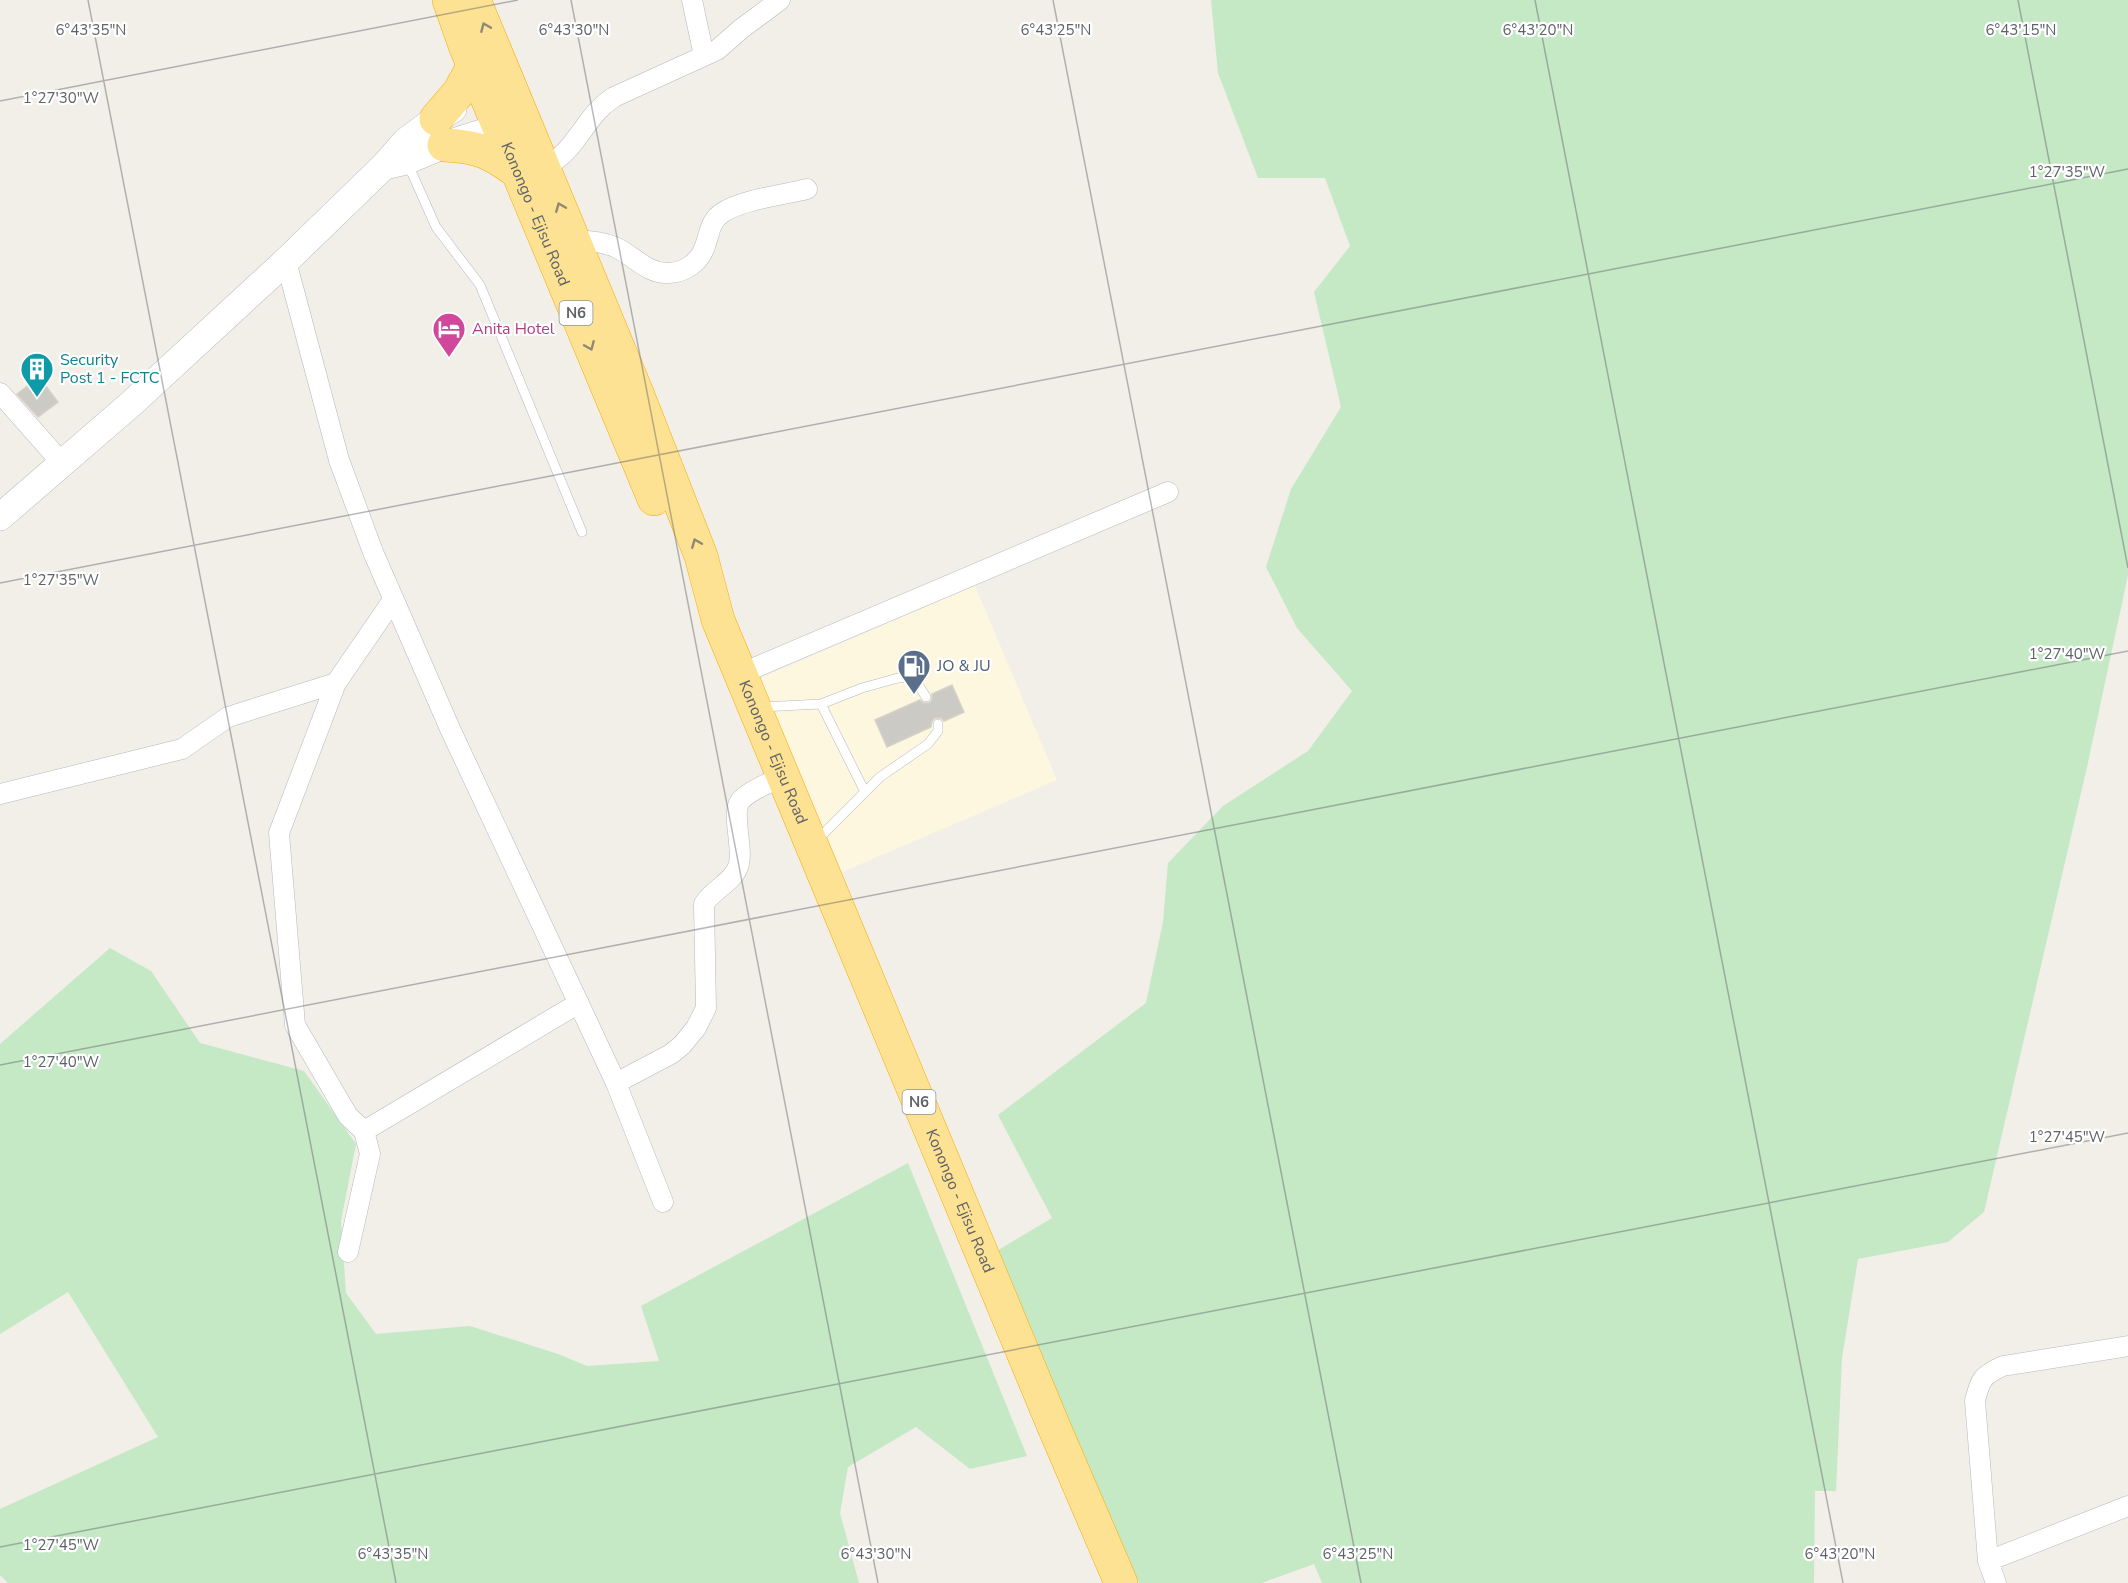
<svg xmlns="http://www.w3.org/2000/svg" width="2128" height="1583" viewBox="0 0 2128 1583" font-family="'Nunito Sans',sans-serif">
  <style>
    .commercial { fill: #fef7e0 }
    .green { fill: #c5e8c5 }
    .building { fill: #cccac5; stroke: #d6d1c6; stroke-width: 1.5 }
    .lines { fill: none; stroke-linecap: round; stroke-linejoin: round }
    .lane-casing { stroke: #b5b8bc; stroke-width: 10 }
    .street-casing { stroke: #b5b8bc; stroke-width: 21 }
    .secondary-casing { stroke: #b6babf; stroke-width: 28 }
    .highway-casing { stroke: #f9ab00; stroke-width: 34 }
    .lane { stroke: #fff; stroke-width: 9 }
    .street { stroke: #fff; stroke-width: 20 }
    .secondary { stroke: #fff; stroke-width: 27 }
    .highway { stroke: #fde293; stroke-width: 33 }
    .oneway { stroke: #8e8975 }
    .ticks { fill: none; stroke: #5f6368; stroke-width: 1.5; stroke-opacity: 0.45 }
    .labels { text-anchor: middle; dominant-baseline: central; stroke-width: 4.5; stroke-linejoin: round; paint-order: stroke }
    .shield { fill: #fff; stroke: #8f9295; stroke-width: 1.5 }
    .shield-label { font-size: 15px; font-weight: bold; fill: #5f6368 }
    .street-label { font-size: 16px; fill: #5f6368; stroke: #fff }
    .hotel-label { font-size: 16px; fill: #b23c85; stroke: #fff; text-anchor: start }
    .culture-label { font-size: 16px; fill: #0d838f; stroke: #fff; text-anchor: start }
    .service-label { font-size: 16px; fill: #4e5e75; stroke: #fff; text-anchor: start }
    .ticks-label { font-size: 15px; text-anchor: middle; fill: #5f6368; stroke: #fff; stroke-width: 4.5; stroke-linejoin: round; paint-order: stroke }
  </style>
  <rect width="100%" height="100%" fill="#f1efe8"/>
  <path class="commercial" d="M975,586l82,194 -215,92 -82,-194z"/>
  <path class="green" d="M1211,0h917v575l-41,192 -103,445 -36,30 -90,17 -16,99 -6,133h-21l-1,92h-492l-8,-19 -52,19h-123l-144,-331 57,-34 -54,-103 148,-112 17,-81 5,-59 55,-57 85,-55 44,-60 -55,-63 -31,-61 25,-78 50,-82 -27,-115 36,-46 -25,-68h-67l-40,-105z
    M110,948l41,23 49,72 104,28 52,73 -15,77 5,72 30,41 94,-8 88,28 29,12 72,-5 -18,-55 267,-143 119,293 -57,13 -54,-42 -68,40 -8,46 19,70h-851l-8,-8v-66l158,-72 -90,-145 -68,42v-290z"/>
  <path class="building" d="M39,377l19,25 -20,15 -21,-23z
    M952,685l12,27 -20,9 -3,-3h-6l-3,3 -1,6 -44,20 -12,-27 45,-20 3,3h6l3,-3v-6z"/>
  <g class="lines">
    <defs>
      <path id="lane" d="M407,162l29,65 44,58 102,247
        M821,704l44,88
        M761,707l60,-3 41,-16 36,-10h16l12,19
        M816,841l64,-64 48,-33 10,-13v-7"/>
      <path id="street" d="M704,56l13,-6 24,-21 39,-29
        M544,167c34,-16 39,-50 70,-70l90,-41 -12,-56
        M574,241c14,-1 28,1 41,6 18,8 32,27 53,26 8,0 15,-2 22,-7 23,-15 13,-41 32,-53 19,-13 61,-18 85,-24
        M286,261l53,199 34,92 78,179 165,352 47,119
        M0,393l62,70
        M740,674l428,-182
        M336,683l-57,150 16,192 53,91 16,15 6,23 -22,98
        M0,794l182,-45 46,-32 108,-34 57,-83
        M616,1083l55,-29 11,-9 14,-17 10,-20 -2,-104c9,-15 28,-21 34,-37 7,-18 -9,-57 4,-68 10,-10 28,-16 41,-23
        M364,1131l215,-128
        M1988,1561l140,-55
        M1996,1583l-8,-22 -13,-160c5,-22 8,-26 28,-35l125,-20"/>
      <path id="secondary" d="M384,166l22,-5 38,-16 75,-24
        M0,517l132,-114 154,-142 98,-95 22,-25 30,-22 17,-10"/>
      <g id="highway">
        <path id="s1" d="M449,0l17,48 188,451"/>
        <path id="s2" d="M474,0l163,393 64,163 17,64 336,807 67,156"/>
        <path d="M436,119l23,-27 15,-27"/>
        <path d="M444,145c36,2 46,7 75,28"/>
      </g>
    </defs>
    <use href="#lane" class="lane-casing"/>
    <use href="#street" class="street-casing"/>
    <use href="#secondary" class="secondary-casing"/>
    <use href="#highway" class="highway-casing"/>
    <use href="#lane" class="lane"/>
    <use href="#street" class="street"/>
    <use href="#secondary" class="secondary"/>
    <use href="#highway" class="highway"/>
  </g>
  <defs><path id="oneway-chevron" d="M-2-3.5L2.5 0L-2 3.5" fill="none" stroke-width="1.6" stroke-linecap="round" stroke-linejoin="round" transform="scale(1.5)"/></defs>
  <g class="oneway">
    <use href="#oneway-chevron" transform="translate(485 27) rotate(-113)"/>
    <use href="#oneway-chevron" transform="translate(560 207) rotate(-112)"/>
    <use href="#oneway-chevron" transform="translate(590 346) rotate(67)"/>
    <use href="#oneway-chevron" transform="translate(696 543) rotate(-112)"/>
  </g>
  <path class="ticks" d="M88,0l308,1583M571,0l307,1583M1053,0l308,1583M1535,0l308,1583M2018,0l110,568M0,101l518,-101M0,583l2128,-414M0,1065l2128,-414M0,1547l2128,-414"/>
  <defs>
    <symbol id="hotel-pin" viewBox="-11 -11 22 30"><path d="M0 17L-7.5 6A9.5 9.5 0 1 1 7.5 6Z" fill="#d1479c" stroke="#fff"/><path d="M-6-4.5h1.5V1H6V5H4.5V3h-9V5H-6ZM-4 0a1.8 1.8 0 1 1 3.6 0ZM.5 0V-2.5h3Q6-2.5 6 0Z" fill="#fff"/></symbol>
    <symbol id="building-pin" viewBox="-11 -11 22 30"><path d="M0 17L-7.5 6A9.5 9.5 0 1 1 7.5 6Z" fill="#0f9aa8" stroke="#fff"/><path d="M-4-6H4V6H1V3H-1V6H-4ZM-2.5-4.3h1.7v1.8h-1.7ZM.8-4.3h1.7v1.8H.8ZM-2.5-1h1.7V.8h-1.7ZM.8-1h1.7V.8H.8Z" fill="#fff"/></symbol>
    <symbol id="fuel-pin" viewBox="-11 -11 22 30"><path d="M0 17L-7.5 6A9.5 9.5 0 1 1 7.5 6Z" fill="#5c6f8a" stroke="#fff"/><path d="M-5.5-6h7V0h2V4h1.3V-2.5L3-4.5l.8-.8L6-3V5H2.5V1h-1V6h-7ZM-4.2-4.7v3.2H.2V-4.7Z" fill="#fff"/></symbol>
  </defs>
  <g fill-rule="evenodd">
    <use href="#hotel-pin" x="430" y="310" width="38" height="52"/>
    <use href="#building-pin" x="18" y="350" width="38" height="52"/>
    <use href="#fuel-pin" x="895" y="647" width="38" height="52"/>
  </g>
  <g class="labels">
    <g class="shield">
      <rect x="559.5" y="301" width="33" height="24" rx="4.5"/>
      <rect x="902.5" y="1090" width="33" height="24" rx="4.5"/>
    </g>
    <g class="shield-label">
      <text x="576" y="313">N6</text>
      <text x="919" y="1102">N6</text>
    </g>
    <g class="street-label">
      <text stroke="none"><textPath href="#s1" startOffset="231">Konongo - Ejisu Road</textPath></text>
      <text stroke="none"><textPath href="#s2" startOffset="810">Konongo - Ejisu Road</textPath></text>
      <text stroke="none"><textPath href="#s2" startOffset="1296">Konongo - Ejisu Road</textPath></text>
    </g>
    <g class="hotel-label">
      <text x="472" y="329">Anita Hotel</text>
    </g>
    <g class="culture-label">
      <text x="60" y="360">Security<tspan x="60" dy="18">Post 1 - FCTC</tspan></text>
    </g>
    <g class="service-label">
      <text x="937" y="666">JO &amp; JU</text>
    </g>
  </g>
  <g class="ticks-label">
    <text x="91" y="35">6°43'35"N</text>
    <text x="574" y="35">6°43'30"N</text>
    <text x="1056" y="35">6°43'25"N</text>
    <text x="1538" y="35">6°43'20"N</text>
    <text x="2021" y="35">6°43'15"N</text>
    <text x="61" y="103">1°27'30"W</text>
    <text x="2067" y="177">1°27'35"W</text>
    <text x="61" y="585">1°27'35"W</text>
    <text x="2067" y="659">1°27'40"W</text>
    <text x="61" y="1067">1°27'40"W</text>
    <text x="2067" y="1142">1°27'45"W</text>
    <text x="61" y="1550">1°27'45"W</text>
    <text x="393" y="1559">6°43'35"N</text>
    <text x="876" y="1559">6°43'30"N</text>
    <text x="1358" y="1559">6°43'25"N</text>
    <text x="1840" y="1559">6°43'20"N</text>
  </g>
</svg>
